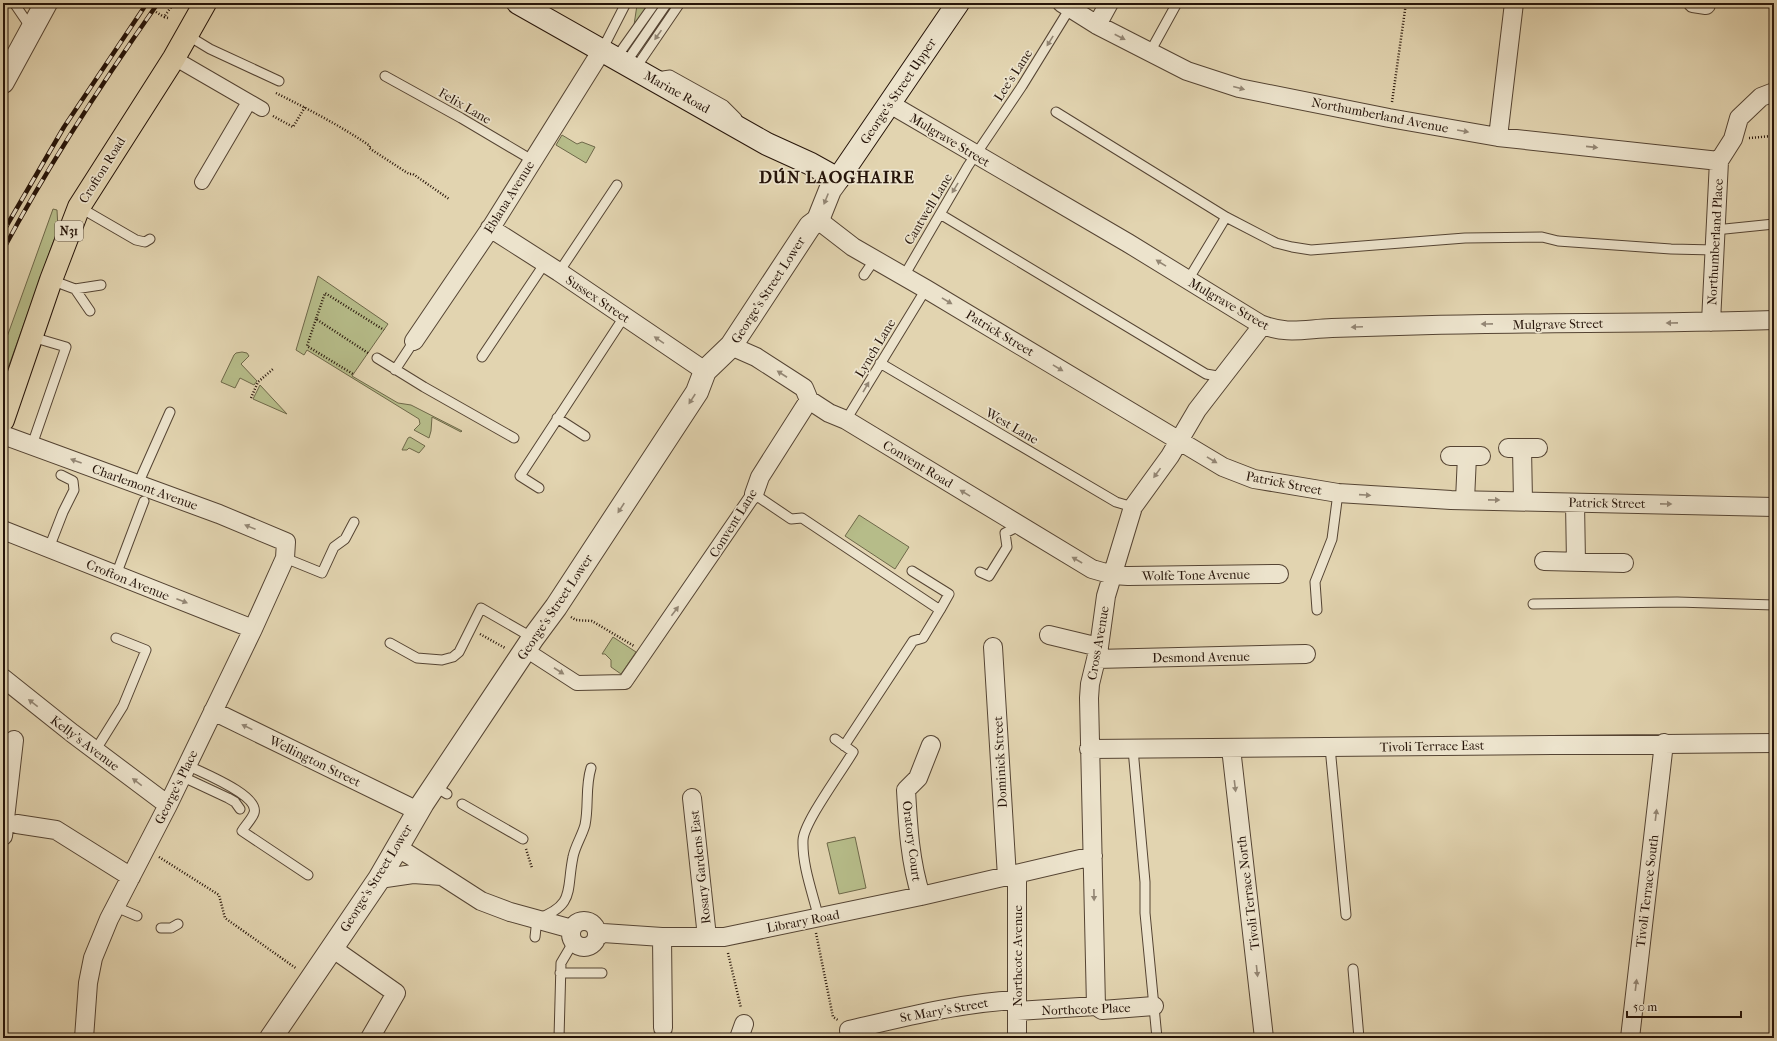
<svg xmlns="http://www.w3.org/2000/svg" width="1777" height="1041" viewBox="0 0 1777 1041" font-family="'IM FELL French Canon',serif">
  <style>
    .green { fill: #b6bc89; stroke: #6e6849 }
    .lines { fill: none; stroke-linecap: round; stroke-linejoin: round }
    .service-casing { stroke: #543; stroke-width: 11 }
    .pedestrian-casing { stroke: #543; stroke-width: 16 }
    .minor-casing { stroke: #543; stroke-width: 20 }
    .tertiary-casing { stroke: #543; stroke-width: 24 }
    .secondary-casing { stroke: #261409; stroke-width: 24 }
    .trunk-casing { stroke: #261409; stroke-width: 24 }
    .path { stroke: #261409; stroke-width: 2.5; stroke-dasharray: 1 2; stroke-linecap: butt }
    .service { stroke: #ece3cc; stroke-width: 9 }
    .pedestrian { stroke: #ece3cc; stroke-width: 14 }
    .minor { stroke: #ece3cc; stroke-width: 18 }
    .tertiary { stroke: #ece3cc; stroke-width: 22 }
    .secondary { stroke: #ece3cc; stroke-width: 22 }
    .trunk { stroke: #e2d4b0; stroke-width: 22 }
    .rail-casing { stroke: #261409; stroke-width: 4.5 }
    .rail { stroke: #ece3cc; stroke-width: 3; stroke-dasharray: 9; stroke-linecap: butt }
    .oneway { fill: #938674 }
    .labels { text-anchor: middle; dominant-baseline: central; stroke-width: 3.5; stroke-linejoin: round; paint-order: stroke }
    .shield { fill: #ece3cc; stroke: #615244; stroke-width: 1 }
    .shield-label { font-size: 12px; font-weight: bold; fill: #261409 }
    .street-label { font-size: 13px; fill: #261409; stroke: #ece3cc }
    .district-label { font-size: 17px; font-weight: bold; letter-spacing: 1px; fill: #261409; stroke: #ece3cc }
  </style>
  <rect width="100%" height="100%" fill="#e2d4b0"/>
  <filter id="stains"><feTurbulence type="fractalNoise" baseFrequency=".005" numOctaves="4"/><feColorMatrix values="0 0 0 0 .2 0 0 0 0 .09 0 0 0 0 .02 0 0 0 .5 -.17"/></filter>
  <radialGradient id="worn" r=".72"><stop offset=".6" stop-color="#630" stop-opacity="0"/><stop offset="1" stop-color="#630" stop-opacity=".3"/></radialGradient>
  <path class="green" d="M638,3h12l-16,22 3,-20z
    M562,135l15,9 5,-2 13,5 -9,16 -30,-18z
    M53,209l4,1 1,19 -55,153v-34z
    M318,276l70,48 -36,52 46,27 13,2 51,26 -1,1 -29,-15 -1,14 -2,7 -15,-8 6,-6 -1,-5 -112,-69 -3,5 -8,-5z
    M242,352l5,1 2,3 -8,8 16,17 -3,4 -14,-7 -5,10 -14,-6 13,-27 2,-2z
    M260,385l27,29 -34,-15z
    M410,437l15,9 -6,7 -10,-5 -2,2h-5l6,-12z
    M859,515l50,32 -14,22 -50,-33z
    M613,637l23,15 -15,22 -10,-7v-7l-6,-6h-3z
    M855,837l11,51 -27,6 -12,-51z"/>
  <g class="lines">
    <defs>
      <path id="service" d="M14,3l17,25
        M187,35l23,14 69,32
        M602,50l24,-47
        M1150,52l27,-49
        M616,58l39,-55
        M625,64l42,-61
        M635,69l45,-66
        M385,76l76,42 71,42
        M656,77l14,-2 54,30 13,13
        M1056,112l170,105 50,26 16,4 19,3 154,-12 77,-1 16,4 113,8 44,1
        M79,207l57,33 9,2 5,-3
        M940,214l266,160 17,3
        M1715,230l59,-6
        M559,272l58,-87
        M864,275l11,-16
        M904,276l64,-110 54,-80 48,-78
        M51,280l24,9 26,-4
        M1188,280l38,-63
        M75,289l15,22
        M482,357l63,-94
        M377,358l47,29 90,51
        M880,363l236,139 17,5
        M395,370l19,-29
        M557,418l28,18
        M846,420l80,-131
        M32,445l34,-98 -34,-10
        M138,484l32,-72
        M539,488l-19,-12 104,-159
        M754,494l37,25 11,-1 138,92 -17,28 -10,3 -69,105
        M49,548l14,-36 11,-22 -1,-9 -12,-6
        M285,558l37,15 12,-26 11,-8 9,-17
        M912,571l37,23 -9,16
        M980,572l9,4 18,-29 -2,-14 14,-7
        M116,575l28,-74
        M1533,604l144,-2 97,3
        M1317,610l-2,-28 17,-43 6,-46
        M390,643l27,15 25,2 11,-3 6,-5 22,-44 52,30
        M1330,747l16,168
        M1133,749l12,133v31l12,125
        M95,751l28,-45 23,-56 -30,-12
        M187,765c13,7 73,30 67,48 -2,6 -9,13 -12,18l66,44
        M181,776l47,22 7,4 5,7
        M434,786l13,8
        M462,804l61,35
        M116,907l21,9
        M819,919c-6,-25 -17,-53 -16,-79 1,-18 39,-69 50,-88l-18,-13
        M161,928h10l7,-4
        M535,937l2,-18c39,-14 29,-29 36,-62 2,-11 9,-21 12,-32 4,-19 0,-38 6,-57
        M1353,969l6,69
        M560,973h42
        M559,1038l2,-75 13,-22"/>
      <path id="pedestrian" d="M174,58l88,51
        M202,182l47,-80
        M526,650l51,33 48,-1 129,-188"/>
      <path id="minor" d="M1062,3l35,22 90,46 52,17 150,30 109,19 221,24
        M1693,3l13,2
        M1097,25l12,-22
        M890,104l238,139 132,81c27,11 44,5 72,4 33,-1 66,-2 100,-3 114,-3 228,-1 342,-5
        M1498,137l16,-134
        M818,220l35,27 73,42 297,178 31,12 84,14 113,7 323,7
        M490,228l69,44 146,99
        M1711,322l8,-161 14,-22 6,-21 22,-21 13,-5
        M414,341l78,-115 110,-176
        M731,346l25,11 48,31 5,12 20,13 17,7 246,149 21,6 15,1 151,-2
        M3,435l216,79 67,28 -1,16 -32,71 -85,176 -59,114 -16,39 -5,25 -4,55
        M1508,448h30
        M1522,448l1,53
        M1450,456h31
        M754,494l6,-17 49,-77
        M1465,500l2,-44
        M1575,503l1,59
        M3,530l250,99
        M1544,561l80,2
        M1049,635l50,12
        M993,647l14,230
        M1096,659l210,-5
        M3,678l69,55 96,72
        M213,711l205,100
        M1231,748l33,290
        M1089,749l685,-6
        M692,798l15,139
        M17,824l39,6 75,47
        M3,836l11,-96
        M397,847l84,54 29,11 62,17
        M379,879l34,-5 29,2
        M921,896c-11,-34 -13,-70 -15,-106l12,-12 13,-33
        M571 934a13 13 0 1 1 26 0a13 13 0 1 1-26 0Z
        M597,937l6,-4 59,4h62l197,-41 172,-40
        M662,937l1,91
        M332,948l64,45 -26,45
        M1096,1006l-7,-308 1,-14 9,-37 7,-51 27,-89 37,-51 27,-46 61,-79 2,-7
        M1017,1011l79,-5 6,4 52,-4
        M739,1038l5,-14
        M850,1038l-1,-8c56,-13 110,-27 168,-30
        M1017,1038v-164
        M1630,1038l34,-295"/>
      <path id="tertiary" d="M3,82l43,-79
        M271,1038l108,-159 44,-76 110,-165 23,-31 141,-215 8,-21 26,-25 79,-120 8,-6 12,-30 8,-11"/>
      <path id="secondary" d="M518,3l249,141 44,20 27,15 120,-176"/>
      <path id="trunk" d="M3,420l48,-140 28,-73 95,-149 31,-55"/>
    </defs>
    <use href="#service" class="service-casing"/>
    <use href="#pedestrian" class="pedestrian-casing"/>
    <use href="#minor" class="minor-casing"/>
    <use href="#tertiary" class="tertiary-casing"/>
    <use href="#secondary" class="secondary-casing"/>
    <use href="#trunk" class="trunk-casing"/>
    <path class="path" d="M134,3l4,2 1,-2
      M156,12l8,5
      M168,18l-4,-1 10,-14
      M276,93c32,16 65,33 94,53l-1,2 40,26h4l36,25
      M1392,102l14,-99
      M273,116l20,11 12,-20
      M1749,138l23,-2 2,15
      M316,319l-9,27 46,28
      M368,353l-52,-34 9,-26 59,37
      M251,398l7,-16 15,-13
      M571,617l5,3 16,1 42,25
      M480,634l25,14
      M526,849l6,19
      M159,857l60,38 6,23 72,51
      M816,933l17,84 5,3
      M728,953l13,55"/>
    <use href="#service" class="service"/>
    <use href="#pedestrian" class="pedestrian"/>
    <use href="#minor" class="minor"/>
    <use href="#tertiary" class="tertiary"/>
    <use href="#secondary" class="secondary"/>
    <use href="#trunk" class="trunk"/>
    <defs>
      <path id="rail" d="M3,232l61,-105 83,-124
        M3,250c46,-86 99,-167 155,-247"/>
    </defs>
    <use href="#rail" class="rail-casing"/>
    <use href="#rail" class="rail"/>
  </g>
  <defs><path id="oneway-solid" d="M-6-.8H1V-3.2L6.5 0L1 3.2V.8H-6Z"/></defs>
  <g class="oneway">
    <use href="#oneway-solid" transform="translate(658 35) rotate(125)"/>
    <use href="#oneway-solid" transform="translate(1120 37) rotate(27)"/>
    <use href="#oneway-solid" transform="translate(1050 41) rotate(122)"/>
    <use href="#oneway-solid" transform="translate(1239 88) rotate(15)"/>
    <use href="#oneway-solid" transform="translate(1463 131) rotate(10)"/>
    <use href="#oneway-solid" transform="translate(1592 147) rotate(6)"/>
    <use href="#oneway-solid" transform="translate(955 188) rotate(121)"/>
    <use href="#oneway-solid" transform="translate(826 199) rotate(112)"/>
    <use href="#oneway-solid" transform="translate(1161 263) rotate(-148)"/>
    <use href="#oneway-solid" transform="translate(947 301) rotate(31)"/>
    <use href="#oneway-solid" transform="translate(1672 323) rotate(179)"/>
    <use href="#oneway-solid" transform="translate(1487 324) rotate(179)"/>
    <use href="#oneway-solid" transform="translate(1357 327) rotate(178)"/>
    <use href="#oneway-solid" transform="translate(659 340) rotate(-146)"/>
    <use href="#oneway-solid" transform="translate(1058 368) rotate(31)"/>
    <use href="#oneway-solid" transform="translate(782 374) rotate(-147)"/>
    <use href="#oneway-solid" transform="translate(866 387) rotate(-60)"/>
    <use href="#oneway-solid" transform="translate(692 399) rotate(123)"/>
    <use href="#oneway-solid" transform="translate(1212 460) rotate(31)"/>
    <use href="#oneway-solid" transform="translate(76 461) rotate(-160)"/>
    <use href="#oneway-solid" transform="translate(1157 473) rotate(126)"/>
    <use href="#oneway-solid" transform="translate(965 493) rotate(-149)"/>
    <use href="#oneway-solid" transform="translate(1365 495) rotate(4)"/>
    <use href="#oneway-solid" transform="translate(1494 500) rotate(1)"/>
    <use href="#oneway-solid" transform="translate(1666 504) rotate(1)"/>
    <use href="#oneway-solid" transform="translate(621 508) rotate(123)"/>
    <use href="#oneway-solid" transform="translate(250 527) rotate(-158)"/>
    <use href="#oneway-solid" transform="translate(1077 560) rotate(-150)"/>
    <use href="#oneway-solid" transform="translate(182 601) rotate(21)"/>
    <use href="#oneway-solid" transform="translate(675 611) rotate(-53)"/>
    <use href="#oneway-solid" transform="translate(559 671) rotate(33)"/>
    <use href="#oneway-solid" transform="translate(33 703) rotate(-142)"/>
    <use href="#oneway-solid" transform="translate(247 727) rotate(-154)"/>
    <use href="#oneway-solid" transform="translate(137 782) rotate(-143)"/>
    <use href="#oneway-solid" transform="translate(1235 786) rotate(83)"/>
    <use href="#oneway-solid" transform="translate(1656 815) rotate(-83)"/>
    <use href="#oneway-solid" transform="translate(1094 895) rotate(89)"/>
    <use href="#oneway-solid" transform="translate(1257 971) rotate(84)"/>
    <use href="#oneway-solid" transform="translate(1636 985) rotate(-83)"/>
  </g>
  <g class="labels">
    <rect class="shield" x="55" y="221" width="28" height="20" rx="3"/>
    <g class="shield-label">
      <text x="69" y="231">N31</text>
    </g>
    <g class="street-label">
      <text transform="translate(1013 75) rotate(-57)">Lee's Lane</text>
      <text transform="translate(898 91) rotate(-56)">George's Street Upper</text>
      <text transform="translate(677 92) rotate(29)">Marine Road</text>
      <text transform="translate(465 106) rotate(30)">Felix Lane</text>
      <text transform="translate(1380 115) rotate(11)">Northumberland Avenue</text>
      <text transform="translate(950 140) rotate(31)">Mulgrave Street</text>
      <text transform="translate(102 170) rotate(-58)">Crofton Road</text>
      <text transform="translate(509 197) rotate(-58)">Eblana Avenue</text>
      <text transform="translate(928 209) rotate(-59)">Cantwell Lane</text>
      <text transform="translate(1715 242) rotate(-87)">Northumberland Place</text>
      <text transform="translate(768 290) rotate(-57)">George's Street Lower</text>
      <text transform="translate(598 299) rotate(34)">Sussex Street</text>
      <text transform="translate(1229 304) rotate(30)">Mulgrave Street</text>
      <text transform="translate(1558 324) rotate(-1)">Mulgrave Street</text>
      <text transform="translate(1000 333) rotate(31)">Patrick Street</text>
      <text transform="translate(875 348) rotate(-59)">Lynch Lane</text>
      <text transform="translate(1012 426) rotate(30)">West Lane</text>
      <text transform="translate(918 464) rotate(31)">Convent Road</text>
      <text transform="translate(1284 483) rotate(11)">Patrick Street</text>
      <text transform="translate(145 487) rotate(20)">Charlemont Avenue</text>
      <text transform="translate(1607 503) rotate(1)">Patrick Street</text>
      <text transform="translate(733 523) rotate(-58)">Convent Lane</text>
      <text transform="translate(1196 575) rotate(-1)">Wolfe Tone Avenue</text>
      <text transform="translate(128 580) rotate(22)">Crofton Avenue</text>
      <text transform="translate(555 607) rotate(-56)">George's Street Lower</text>
      <text transform="translate(1098 643) rotate(-80)">Cross Avenue</text>
      <text transform="translate(1201 657) rotate(-1)">Desmond Avenue</text>
      <text transform="translate(85 743) rotate(37)">Kelly's Avenue</text>
      <text transform="translate(1432 746) rotate(-1)">Tivoli Terrace East</text>
      <text transform="translate(315 761) rotate(26)">Wellington Street</text>
      <text transform="translate(1000 762) rotate(-93)">Dominick Street</text>
      <text transform="translate(176 787) rotate(-64)">George's Place</text>
      <text transform="translate(912 841) rotate(83)">Oratory Court</text>
      <text transform="translate(700 867) rotate(-96)">Rosary Gardens East</text>
      <text transform="translate(376 878) rotate(-58)">George's Street Lower</text>
      <text transform="translate(1647 891) rotate(-83)">Tivoli Terrace South</text>
      <text transform="translate(1248 893) rotate(-97)">Tivoli Terrace North</text>
      <text transform="translate(803 921) rotate(-11)">Library Road</text>
      <text transform="translate(1017 956) rotate(-90)">Northcote Avenue</text>
      <text transform="translate(1086 1009) rotate(-2)">Northcote Place</text>
      <text transform="translate(944 1010) rotate(-10)">St Mary's Street</text>
    </g>
    <g class="district-label">
      <text x="837" y="177">DÚN LAOGHAIRE</text>
    </g>
  </g>
  <rect width="1777" height="1041" fill="none" stroke="#e2d4b0" stroke-width="16"/>
  <rect x="4" y="4" width="1769" height="1033" fill="none" stroke="#261409" stroke-width="2"/>
  <rect x="8" y="8" width="1761" height="1025" fill="none" stroke="#261409"/>
  <path d="M1627 1011v6h114v-6" fill="none" stroke="#261409" stroke-width="2"/>
  <text x="1633" y="1011" font-size="12" fill="#261409" stroke="#ece3cc" stroke-width="3" paint-order="stroke">50 m</text>
  <rect width="100%" height="100%" filter="url(#stains)"/>
  <rect width="100%" height="100%" fill="url(#worn)"/>
</svg>
